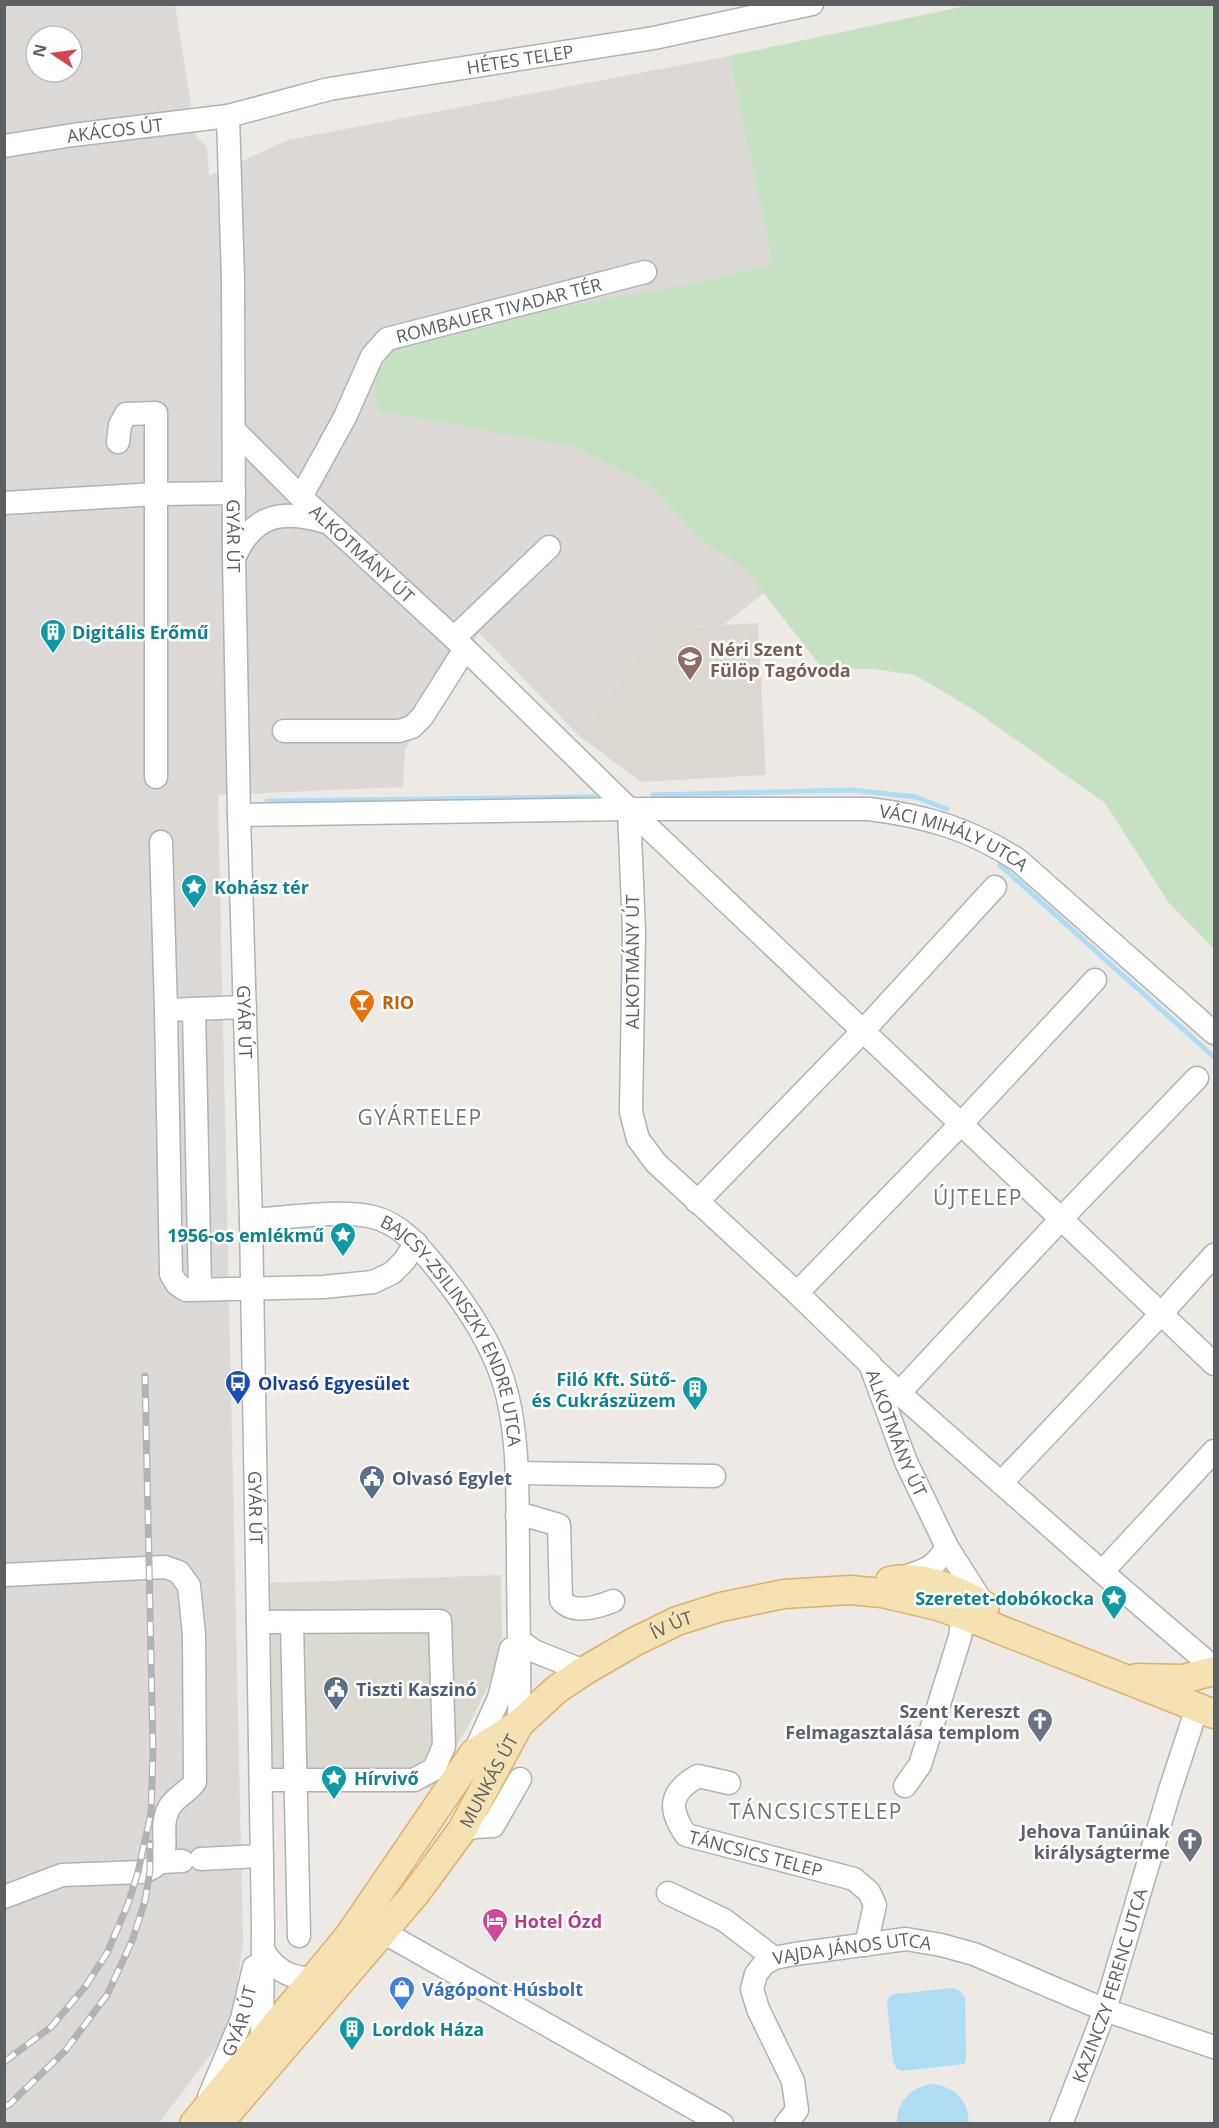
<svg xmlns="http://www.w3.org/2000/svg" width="1219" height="2128" viewBox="0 0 1219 2128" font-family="'Open Sans',sans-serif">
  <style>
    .industrial { fill: #dcd9d7; fill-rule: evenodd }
    .education { fill: #dcd9d3 }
    .green { fill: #c7e1c4 }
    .water { fill: #aeddf4 }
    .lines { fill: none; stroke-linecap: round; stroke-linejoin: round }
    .stream { stroke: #aeddf4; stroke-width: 5 }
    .minor-casing { stroke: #b0b2b5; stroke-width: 25 }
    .major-casing { stroke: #dfb26c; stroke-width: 31 }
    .minor { stroke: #fff; stroke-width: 22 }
    .major { stroke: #f4e2b2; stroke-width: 28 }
    .rail-casing { stroke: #b2b3b3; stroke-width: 7 }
    .rail { stroke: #fff; stroke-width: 4.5; stroke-dasharray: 14; stroke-linecap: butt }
    .labels { text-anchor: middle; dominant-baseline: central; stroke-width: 5; stroke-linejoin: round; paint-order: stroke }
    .street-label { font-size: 18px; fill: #5c6063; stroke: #fff }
    .culture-label { font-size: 18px; font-weight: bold; fill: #0d838f; stroke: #fff; text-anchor: start }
    .education-label { font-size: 18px; font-weight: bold; fill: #785e54; stroke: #fff; text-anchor: start }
    .food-label { font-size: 18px; font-weight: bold; fill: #c56008; stroke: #fff; text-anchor: start }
    .transit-label { font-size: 18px; font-weight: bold; fill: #164399; stroke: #fff; text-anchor: start }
    .service-label { font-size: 18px; font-weight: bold; fill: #4e5e75; stroke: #fff; text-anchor: start }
    .worship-label { font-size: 18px; font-weight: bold; fill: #5b616d; stroke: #fff; text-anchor: end }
    .hotel-label { font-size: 18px; font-weight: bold; fill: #b23c85; stroke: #fff; text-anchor: start }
    .shop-label { font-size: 18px; font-weight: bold; fill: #366cbe; stroke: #fff; text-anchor: start }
    .quarter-label { font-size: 21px; letter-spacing: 1.5px; fill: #6e7275; stroke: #fff }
  </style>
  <rect width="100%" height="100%" fill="#edeae5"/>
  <path class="industrial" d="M5,5h170l21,132 11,10 2,29 79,-36 441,-84 44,208 -91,22 -304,125 196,36 77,39 51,55 43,28 19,24 -41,32 -66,4 -78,107 -100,-103 -74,116 -2,38 -185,8 25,1147 -9,63 -10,32 -65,86 -154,1zM36,36h36v36h-36z"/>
  <path class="education" d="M758,623l8,152 -125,7 -62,-46 78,-107z
    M501,1575l1,60 -12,47 -20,41 -39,65 -159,1 -2,-206z"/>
  <path class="green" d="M970,5h244v944l-45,-46 -64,-100 -131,-93 -59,-35 -41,-6 -52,-1 -77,-99 -43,-28 -51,-55 -77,-39 -196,-36 -5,-27 27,-49 282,-49 91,-22 -44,-208z"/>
  <path class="water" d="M953,1988l7,3 5,6 1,63 -2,4 -62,7 -5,-2 -4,-8 -6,-57 2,-7 5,-3z
    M934,2084c23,4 34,17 35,39h-72c0,-23 15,-37 37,-39z"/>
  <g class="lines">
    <path class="stream" d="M653,795l199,-5 64,7 31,12
      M267,801l328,-4
      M1000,865l214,192"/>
    <defs>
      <g id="minor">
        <path id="s1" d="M228,116l5,164 1,277 5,258 12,405 7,402 5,306 -1,121"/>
        <path id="s2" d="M4,146l69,-11 155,-19 101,-27 325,-51 158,-34"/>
        <path id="s3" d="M234,430l67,67 153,141 175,171 5,123 -3,180 7,27 18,24 141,130 73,71 36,98 41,85 38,60"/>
        <path d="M118,442l2,-17 6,-11 30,-1v81l78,-1"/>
        <path id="s4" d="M301,497l44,-80 27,-61 15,-17 258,-67"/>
        <path d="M4,503l152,-9v283"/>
        <path d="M235,556c20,-44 49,-46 91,-34"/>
        <path d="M454,638l95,-91"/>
        <path d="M284,731h115l13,-4 10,-10 43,-68"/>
        <path d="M629,809l585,555"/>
        <path id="s5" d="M239,815l390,-6h240c57,7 101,20 149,51l196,173"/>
        <path d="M161,842l5,168"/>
        <path d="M245,1007l-79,3 5,264 6,10 9,6 137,-3 50,-5 19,-9 12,-12 12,-18"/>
        <path d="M194,1009l6,280"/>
        <path d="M697,1202l166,-171 132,-144"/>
        <path id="s6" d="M251,1220c33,-2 91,-11 122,-3 29,7 48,32 66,54 26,32 51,69 64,109 17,53 14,117 15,172 0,57 2,115 1,172"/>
        <path d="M797,1293l164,-169 134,-144"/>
        <path d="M875,1370l24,23 203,179 112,96"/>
        <path d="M899,1393l162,-174 136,-141"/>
        <path d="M517,1473l197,3"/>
        <path d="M1001,1483l160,-169 53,-59"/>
        <path d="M517,1516h11l31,9 2,75c12,15 37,7 52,1"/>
        <path d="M1102,1572l112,-121"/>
        <path d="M4,1575l161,-8 14,5 10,14 5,48 1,148c-7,10 -20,15 -26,26 -14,25 11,53 -27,64l-80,3 -58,22"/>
        <path d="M901,1578c24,-8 32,-8 46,-31"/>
        <path d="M258,1622l182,-1 4,125 -10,23 -20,11h-153"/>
        <path d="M292,1622l7,314"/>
        <path d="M520,1641l14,10 50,20"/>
        <path d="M474,1753l25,-55 12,-49"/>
        <path id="s7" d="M729,1783l-31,-7c-29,16 -30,33 -12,59l168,44 15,13 6,13 -9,40"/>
        <path d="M905,1786l15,-21 40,-128 3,-22"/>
        <path d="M462,1830l13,-3 18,-1 27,-47"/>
        <path d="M201,1859l61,-3"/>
        <path d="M161,1862l21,-1"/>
        <path d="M668,1893l56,27 50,38"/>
        <path d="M365,1936l17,-1 10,2 330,187"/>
        <path d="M263,1950c16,27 36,30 65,28"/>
        <path id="s8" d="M209,2097l33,-78 12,-52"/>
        <path id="s9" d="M786,2124l11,-14 -4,-29 -35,-72 -6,-20 4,-15 8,-10 10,-6 21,-4 111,-15 35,6 33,9 131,56 109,37"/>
        <path id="s10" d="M1061,2124l44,-114 64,-217 28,-85"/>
      </g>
      <g id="major">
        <path d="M890,1581c33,-7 67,9 95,25"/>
        <path d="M1137,1678l46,1 31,-8"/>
        <path id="s11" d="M194,2124l155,-188 125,-183 45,-29 38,-35 27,-18 50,-29 43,-21 44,-14 63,-13 66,-4 32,3 56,13 25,9 251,99"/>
        <path id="s12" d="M218,2124l197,-230 47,-64 56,-104"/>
      </g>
    </defs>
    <use href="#minor" class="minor-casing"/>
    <use href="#major" class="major-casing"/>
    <use href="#minor" class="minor"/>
    <use href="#major" class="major"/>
    <defs>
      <path id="rail" d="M4,2062l47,-35 34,-40 22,-34 21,-49 10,-32 13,-59 2,-62 -8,-375
        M4,2107l6,-3 55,-53 42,-56 25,-54 13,-40 5,-31v-27"/>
    </defs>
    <use href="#rail" class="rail-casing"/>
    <use href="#rail" class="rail"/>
  </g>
  <defs>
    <symbol id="building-pin" viewBox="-11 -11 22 30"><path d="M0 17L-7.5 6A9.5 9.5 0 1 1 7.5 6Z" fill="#0f9aa8" stroke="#fff"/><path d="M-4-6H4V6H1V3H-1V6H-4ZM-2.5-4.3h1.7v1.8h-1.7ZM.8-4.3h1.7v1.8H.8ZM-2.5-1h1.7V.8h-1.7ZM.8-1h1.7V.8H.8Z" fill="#fff"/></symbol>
    <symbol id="school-pin" viewBox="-11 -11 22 30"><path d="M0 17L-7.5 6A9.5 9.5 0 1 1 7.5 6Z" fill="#8d6e63" stroke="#fff"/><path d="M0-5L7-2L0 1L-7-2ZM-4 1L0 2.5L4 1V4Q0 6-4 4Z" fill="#fff"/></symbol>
    <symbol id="sight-pin" viewBox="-11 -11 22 30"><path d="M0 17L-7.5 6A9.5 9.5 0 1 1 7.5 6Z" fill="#0f9aa8" stroke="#fff"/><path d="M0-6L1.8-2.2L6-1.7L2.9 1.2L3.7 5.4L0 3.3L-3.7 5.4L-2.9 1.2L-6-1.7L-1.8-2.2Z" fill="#fff"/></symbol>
    <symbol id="bar-pin" viewBox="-11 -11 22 30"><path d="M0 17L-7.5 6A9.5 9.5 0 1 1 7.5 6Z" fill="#e8710a" stroke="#fff"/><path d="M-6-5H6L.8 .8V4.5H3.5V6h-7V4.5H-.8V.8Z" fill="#fff"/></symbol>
    <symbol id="bus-pin" viewBox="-11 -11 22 30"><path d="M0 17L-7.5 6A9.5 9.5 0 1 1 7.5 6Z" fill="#1a4fb4" stroke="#fff"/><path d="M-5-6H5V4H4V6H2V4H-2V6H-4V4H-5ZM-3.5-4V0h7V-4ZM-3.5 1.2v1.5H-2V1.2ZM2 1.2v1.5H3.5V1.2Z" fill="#fff"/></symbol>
    <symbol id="civic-pin" viewBox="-11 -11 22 30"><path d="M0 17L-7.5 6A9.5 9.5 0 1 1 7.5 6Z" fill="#5c6f8a" stroke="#fff"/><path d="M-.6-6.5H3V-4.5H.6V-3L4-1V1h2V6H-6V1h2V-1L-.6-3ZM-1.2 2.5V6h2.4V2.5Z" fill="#fff"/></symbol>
    <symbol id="church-pin" viewBox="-11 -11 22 30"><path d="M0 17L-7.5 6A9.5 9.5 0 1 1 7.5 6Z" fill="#6b7280" stroke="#fff"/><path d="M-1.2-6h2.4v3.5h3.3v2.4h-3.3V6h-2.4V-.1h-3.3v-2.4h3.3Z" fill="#fff"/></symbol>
    <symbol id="hotel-pin" viewBox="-11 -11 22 30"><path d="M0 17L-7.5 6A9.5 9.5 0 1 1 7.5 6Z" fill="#d1479c" stroke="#fff"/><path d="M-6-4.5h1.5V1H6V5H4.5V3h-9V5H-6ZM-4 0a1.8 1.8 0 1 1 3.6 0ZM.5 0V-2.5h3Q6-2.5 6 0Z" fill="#fff"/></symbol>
    <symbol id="shop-pin" viewBox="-11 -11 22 30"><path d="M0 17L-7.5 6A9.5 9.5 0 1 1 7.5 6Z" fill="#3f7fe0" stroke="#fff"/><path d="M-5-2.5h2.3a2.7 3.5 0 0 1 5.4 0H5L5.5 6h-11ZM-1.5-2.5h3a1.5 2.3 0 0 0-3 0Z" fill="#fff"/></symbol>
  </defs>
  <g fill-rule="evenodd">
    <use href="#building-pin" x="38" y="617" width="30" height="40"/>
    <use href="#school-pin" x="675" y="644" width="30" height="40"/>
    <use href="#sight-pin" x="179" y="872" width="30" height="40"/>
    <use href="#bar-pin" x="347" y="987" width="30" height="40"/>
    <use href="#sight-pin" x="328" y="1220" width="30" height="40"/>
    <use href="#bus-pin" x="223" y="1368" width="30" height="40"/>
    <use href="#building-pin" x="680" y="1374" width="30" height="40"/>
    <use href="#civic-pin" x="357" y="1463" width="30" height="40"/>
    <use href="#sight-pin" x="1099" y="1583" width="30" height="40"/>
    <use href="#civic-pin" x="321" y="1674" width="30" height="40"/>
    <use href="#church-pin" x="1025" y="1706" width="30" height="40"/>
    <use href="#sight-pin" x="319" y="1763" width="30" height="40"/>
    <use href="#church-pin" x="1175" y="1826" width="30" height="40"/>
    <use href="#hotel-pin" x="480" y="1906" width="30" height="40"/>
    <use href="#shop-pin" x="387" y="1974" width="30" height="40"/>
    <use href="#building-pin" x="337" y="2014" width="30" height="40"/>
  </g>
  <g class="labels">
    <g class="street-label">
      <text stroke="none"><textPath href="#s2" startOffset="524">HÉTES TELEP</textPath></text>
      <text stroke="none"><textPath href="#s2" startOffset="112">AKÁCOS ÚT</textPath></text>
      <text stroke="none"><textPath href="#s4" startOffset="296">ROMBAUER TIVADAR TÉR</textPath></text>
      <text stroke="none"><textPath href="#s1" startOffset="420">GYÁR ÚT</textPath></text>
      <text stroke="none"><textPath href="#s3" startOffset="178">ALKOTMÁNY ÚT</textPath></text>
      <text stroke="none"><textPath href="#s5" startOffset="720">VÁCI MIHÁLY UTCA</textPath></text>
      <text transform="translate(632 962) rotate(-90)">ALKOTMÁNY ÚT</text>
      <text stroke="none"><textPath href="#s1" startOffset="906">GYÁR ÚT</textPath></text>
      <text stroke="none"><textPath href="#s6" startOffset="268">BAJCSY-ZSILINSZKY ENDRE UTCA</textPath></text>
      <text stroke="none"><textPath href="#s3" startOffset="1276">ALKOTMÁNY ÚT</textPath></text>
      <text stroke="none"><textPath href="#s1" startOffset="1392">GYÁR ÚT</textPath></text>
      <text stroke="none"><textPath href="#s11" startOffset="702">ÍV ÚT</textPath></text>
      <text stroke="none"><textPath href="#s12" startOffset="438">MUNKÁS ÚT</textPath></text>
      <text stroke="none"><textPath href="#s7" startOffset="176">TÁNCSICS TELEP</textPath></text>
      <text stroke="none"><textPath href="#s9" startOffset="267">VAJDA JÁNOS UTCA</textPath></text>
      <text stroke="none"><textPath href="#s10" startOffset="147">KAZINCZY FERENC UTCA</textPath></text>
      <text stroke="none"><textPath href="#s8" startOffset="82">GYÁR ÚT</textPath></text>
    </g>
    <g class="culture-label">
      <text x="72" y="632">Digitális Erőmű</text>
      <text x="214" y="887">Kohász tér</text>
      <text x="324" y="1235" text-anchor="end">1956-os emlékmű</text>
      <text x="676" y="1379" text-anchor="end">Filó Kft. Sütő-<tspan x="676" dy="21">és Cukrászüzem</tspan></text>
      <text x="1094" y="1598" text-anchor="end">Szeretet-dobókocka</text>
      <text x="354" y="1778">Hírvivő</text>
      <text x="372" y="2029">Lordok Háza</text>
    </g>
    <g class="education-label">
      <text x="710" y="649">Néri Szent<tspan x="710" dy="21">Fülöp Tagóvoda</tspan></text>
    </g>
    <g class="food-label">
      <text x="382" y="1002">RIO</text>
    </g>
    <g class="transit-label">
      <text x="258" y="1383">Olvasó Egyesület</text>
    </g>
    <g class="service-label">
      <text x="392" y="1478">Olvasó Egylet</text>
      <text x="356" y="1689">Tiszti Kaszinó</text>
    </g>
    <g class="worship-label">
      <text x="1020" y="1711">Szent Kereszt<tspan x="1020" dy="21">Felmagasztalása templom</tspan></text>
      <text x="1170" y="1831">Jehova Tanúinak<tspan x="1170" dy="21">királyságterme</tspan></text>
    </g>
    <g class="hotel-label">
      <text x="514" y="1921">Hotel Ózd</text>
    </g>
    <g class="shop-label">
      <text x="422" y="1989">Vágópont Húsbolt</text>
    </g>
    <g class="quarter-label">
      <text x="420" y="1117">GYÁRTELEP</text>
      <text x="978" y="1197">ÚJTELEP</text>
      <text x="816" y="1811">TÁNCSICSTELEP</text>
    </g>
  </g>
  <rect width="1219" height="2128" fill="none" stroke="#5c6063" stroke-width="12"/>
  <g transform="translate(54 54) rotate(283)"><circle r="28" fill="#ffffff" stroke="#bebfc1" stroke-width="1.5"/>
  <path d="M0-4.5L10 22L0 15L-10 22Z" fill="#d34549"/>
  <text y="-9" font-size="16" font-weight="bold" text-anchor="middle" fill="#5c6063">N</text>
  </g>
</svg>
